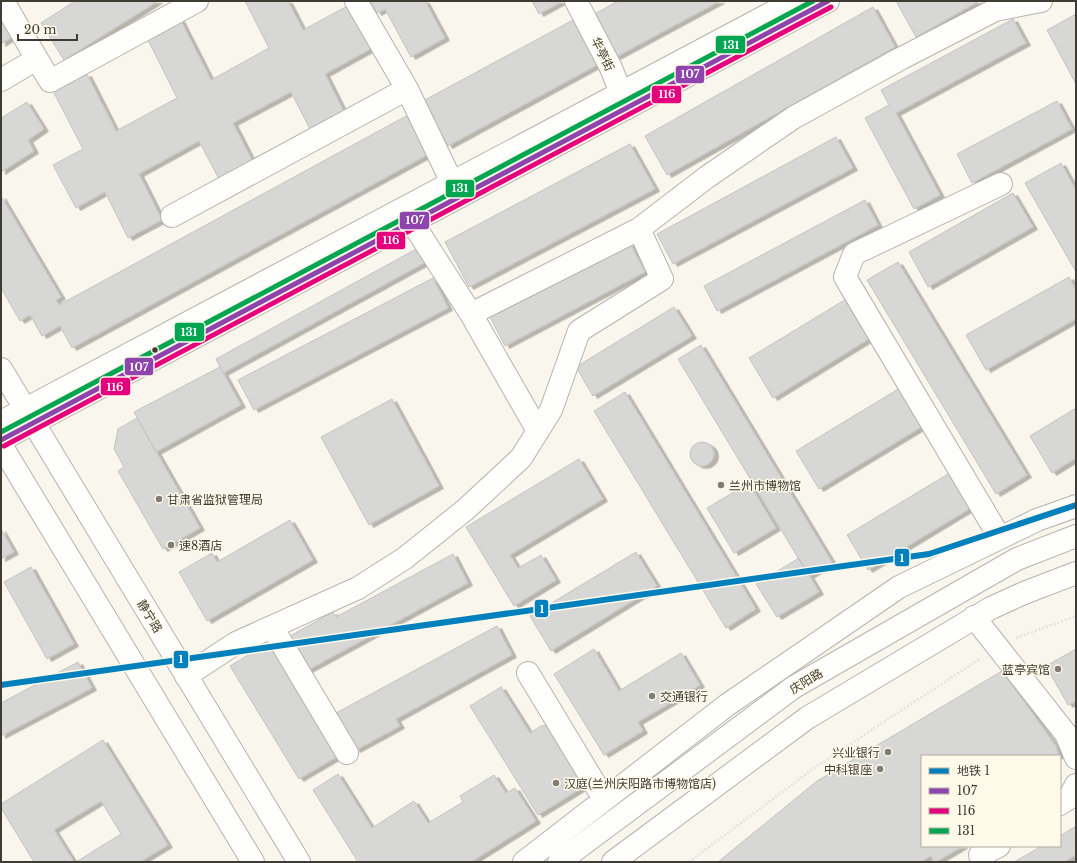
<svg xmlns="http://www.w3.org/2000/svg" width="1077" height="863" viewBox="0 0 1077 863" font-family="'Libre Baskerville','Noto Sans SC',serif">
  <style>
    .building { fill: #d7d7d5; stroke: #c4c3c2; filter: url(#shadow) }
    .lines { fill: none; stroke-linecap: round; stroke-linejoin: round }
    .minor-casing { stroke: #b6b3ac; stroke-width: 24 }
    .major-casing { stroke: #b6b3ac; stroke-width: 24 }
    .path { stroke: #e4e2df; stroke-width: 2.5; stroke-dasharray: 2 2; stroke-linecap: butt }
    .minor { stroke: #fefefc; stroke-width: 22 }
    .major { stroke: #fefefc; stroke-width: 22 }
    .bus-1-casing { stroke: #fef9e8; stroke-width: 8 }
    .bus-2-casing { stroke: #fef9e8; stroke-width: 8 }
    .bus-3-casing { stroke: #fef9e8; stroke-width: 8 }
    .bus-1 { stroke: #8e44ad; stroke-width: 5 }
    .bus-2 { stroke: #e5007d; stroke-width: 5 }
    .bus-3 { stroke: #00a651; stroke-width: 5 }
    .metro-1-casing { stroke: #fef9e8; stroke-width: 9 }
    .metro-1 { stroke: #0080bc; stroke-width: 6 }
    .bus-dot { fill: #3e3c35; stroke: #fef9e8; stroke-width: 1.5 }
    .poi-dot { fill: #7f7d75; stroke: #fef9e8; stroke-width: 1.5 }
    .labels { text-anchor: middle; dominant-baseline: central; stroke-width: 3; stroke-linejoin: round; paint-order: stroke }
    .street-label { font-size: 12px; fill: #3e3c35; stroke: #fef9e8 }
    .poi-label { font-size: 12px; fill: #3e3c35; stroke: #fef9e8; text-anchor: start }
    .line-badge { stroke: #fef9e8; stroke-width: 1.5 }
    .badge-label { font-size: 11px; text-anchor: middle; font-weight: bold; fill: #fff }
  </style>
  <defs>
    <filter id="shadow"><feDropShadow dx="4.5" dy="2.5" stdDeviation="0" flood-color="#0004"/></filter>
  </defs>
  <rect width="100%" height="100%" fill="#f9f6ed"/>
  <path class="building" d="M75,1h83l-94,59 -23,-37z
    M245,1h43l15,29 48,-26 23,43 -49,27 22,44 -34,17 -22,-43 -58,31 22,43 -34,17 -22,-42 -60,33 23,46 -34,18 -23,-46 -29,16 -23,-43 30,-16 -30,-58 34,-17 29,57 61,-33 -31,-62 34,-17 31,61 58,-32z
    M370,1h55l20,37 -34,19 -26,-48 -8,4z
    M532,1h31l-24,13z
    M618,1h102l-104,56 -23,-42z
    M896,1h83l-63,36z
    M873,7l22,40 -228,128 -22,-39z
    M1,14l13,22 -13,8z
    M1076,14v70l-29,-54z
    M575,19l24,45 -151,82 -25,-45z
    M1013,19l13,24 -130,70 44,82 -26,14 -49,-91 24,-13 -8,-15z
    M1057,101l15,28 -100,54 -15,-29z
    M27,102l17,27 -16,11 6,11 -33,21v-54z
    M408,115l21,39 -357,194 -12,-22 -18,10 -12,-21 -10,6 -19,-33v-92l60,101 -5,3 3,5z
    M836,137l17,31 -180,96 -16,-30z
    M630,144l25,45 -186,98 -24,-45z
    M1061,163l15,27v82l-51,-89z
    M1013,193l20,34 -105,60 -19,-35z
    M865,200l13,25 -161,86 -13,-25z
    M630,243l15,29 -140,74 -15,-29z
    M418,248l8,14 -203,111 -7,-14z
    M898,262l129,213 -31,19 -129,-214z
    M1069,277l7,13v29l-90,51 -20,-35z
    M433,278l15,30 -194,102 -16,-30z
    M848,298l24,39 -99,61 -24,-40z
    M674,307l18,29 -99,60 -17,-29z
    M701,345l131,217 -23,14 -131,-217z
    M220,367l21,38 -85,47 -22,-40z
    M900,388l23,38 -104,63 -23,-38z
    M625,392l131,217 -30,19 -132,-217z
    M392,399l47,87 -70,39 -48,-88z
    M1076,408v50l-24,15 -22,-37z
    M137,418l63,110 -37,21 -45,-78 6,-4 -10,-18 4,-20z
    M690 454a12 12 0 1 1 24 0a12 12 0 1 1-24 0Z
    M579,459l24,40 -93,56 8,13 23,-13 15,25 -42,26 -48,-79z
    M953,471l21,35 -106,64 -21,-35z
    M749,483l27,45 -42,25 -27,-45z
    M290,520l23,40 -106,61 -28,-49 33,-19 5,9z
    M1,529l13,23 -13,7z
    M636,552l21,34 -106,65 -21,-35z
    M453,554l15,29 -160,87 -18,-34 43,-24 3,5z
    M799,558l20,34 -42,25 -21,-33z
    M31,567l43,77 -27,15 -43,-77z
    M497,626l15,29 -116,64 4,7 -44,24 -20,-37z
    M271,641l69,114 -41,24 -69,-113z
    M594,649l25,42 62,-38 19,32 -62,37 5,9 -39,24 -50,-81z
    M1076,649v52l-8,4 -22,-39z
    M78,662l14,26 -91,48v-33z
    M1002,671l54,75 3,10h-137v90h41l-27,16h-2l-3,-6 -11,6h-202l99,-81z
    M501,687l29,46 11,-7 7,-1 36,59 -4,5 -42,26 -68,-109z
    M103,740l65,105 -28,17h-64l45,-28 -20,-33 -47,29 20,32h-40l-33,-54v-4z
    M338,774l34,54 42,-27 14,22 35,-21 -3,-6 34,-21 12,18 9,-5 21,33 -65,41h-113l-45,-72z
    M1076,826v29l-12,7h-50l28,-16h18v-10z"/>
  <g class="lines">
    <defs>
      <path id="minor" d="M356,1l51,88 52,108
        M576,1l35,67 16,40
        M37,59l13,22 147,-80
        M1,80l36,-21 -34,-58
        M172,216l235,-127
        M412,222l59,92 67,117
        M471,314l168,-85
        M1000,538l-155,-261 9,-23 147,-70
        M974,617l92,117 10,24
        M272,627l75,126
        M528,673l76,126
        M186,676l50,-33 122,-55 47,-30 60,-48 56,-52 30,-48 28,-79 83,-52 -23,-50 68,-52 86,-59 107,-59 95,-49 46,-9
        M1060,804l9,-6 7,-13
        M524,862l203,-157 172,-118 138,-67 39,-14
        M984,862l-4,-7 19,-9"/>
      <path id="major" d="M1,369l298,493
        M1,422l793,-421
        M1,440l827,-439
        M1,445l252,417
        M559,862l235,-175 223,-128 59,-23
        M613,862l194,-144 184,-110 33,-15 52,-20"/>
    </defs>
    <use href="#minor" class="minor-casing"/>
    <use href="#major" class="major-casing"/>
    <path class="path" d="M1016,638l60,-22
      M689,862l128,-96 164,-108"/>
    <use href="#minor" class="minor"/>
    <use href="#major" class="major"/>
    <defs>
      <path id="bus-1" d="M1,440l827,-439"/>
      <path id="bus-2" d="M4,446l827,-439"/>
      <path id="bus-3" d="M1,432l812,-431"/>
    </defs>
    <use href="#bus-1" class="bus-1-casing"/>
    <use href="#bus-2" class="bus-2-casing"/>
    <use href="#bus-3" class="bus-3-casing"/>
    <use href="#bus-1" class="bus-1"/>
    <use href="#bus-2" class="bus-2"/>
    <use href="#bus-3" class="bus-3"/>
    <defs>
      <path id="metro-1" d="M1,685l928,-131 147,-49"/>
    </defs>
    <use href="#metro-1" class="metro-1-casing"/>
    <use href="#metro-1" class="metro-1"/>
  </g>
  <circle class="bus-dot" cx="155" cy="350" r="3.5"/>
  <g class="poi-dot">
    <circle cx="721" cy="485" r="4"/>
    <circle cx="159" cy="499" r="4"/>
    <circle cx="171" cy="545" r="4"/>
    <circle cx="1058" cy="669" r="4"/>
    <circle cx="652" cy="696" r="4"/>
    <circle cx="888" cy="752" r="4"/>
    <circle cx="880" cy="769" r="4"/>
    <circle cx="556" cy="783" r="4"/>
  </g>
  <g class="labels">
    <g class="street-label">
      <text transform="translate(603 54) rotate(64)">华亭街</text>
      <text transform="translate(150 616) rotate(59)">静宁路</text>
      <text transform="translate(806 681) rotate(-31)">庆阳路</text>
    </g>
    <g class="poi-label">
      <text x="729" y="485">兰州市博物馆</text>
      <text x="167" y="499">甘肃省监狱管理局</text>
      <text x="179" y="545">速8酒店</text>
      <text x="1050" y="669" text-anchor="end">蓝亭宾馆</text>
      <text x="660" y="696">交通银行</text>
      <text x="880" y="752" text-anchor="end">兴业银行</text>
      <text x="872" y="769" text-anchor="end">中科银座</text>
      <text x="564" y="783">汉庭(兰州庆阳路市博物馆店)</text>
    </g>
  </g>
  <g class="line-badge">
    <rect x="715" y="35" width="31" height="19" rx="4" fill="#00a651"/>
    <rect x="675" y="65" width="30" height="19" rx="4" fill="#8e44ad"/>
    <rect x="651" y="85" width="31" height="19" rx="4" fill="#e5007d"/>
    <rect x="445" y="179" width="30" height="19" rx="4" fill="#00a651"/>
    <rect x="399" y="211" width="31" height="19" rx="4" fill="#8e44ad"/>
    <rect x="376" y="231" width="30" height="19" rx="4" fill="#e5007d"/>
    <rect x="174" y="322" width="31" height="20" rx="4" fill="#00a651"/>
    <rect x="124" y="357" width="30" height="19" rx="4" fill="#8e44ad"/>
    <rect x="100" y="377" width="31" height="19" rx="4" fill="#e5007d"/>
    <rect x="894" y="548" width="16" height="19" rx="4" fill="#0080bc"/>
    <rect x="534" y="599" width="15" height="19" rx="4" fill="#0080bc"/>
    <rect x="173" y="650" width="16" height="19" rx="4" fill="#0080bc"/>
  </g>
  <g class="badge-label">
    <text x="731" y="49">131</text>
    <text x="690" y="78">107</text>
    <text x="667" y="98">116</text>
    <text x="460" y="192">131</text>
    <text x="415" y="224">107</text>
    <text x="391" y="244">116</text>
    <text x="189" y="336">131</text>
    <text x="139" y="371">107</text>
    <text x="115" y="391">116</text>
    <text x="902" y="562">1</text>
    <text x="542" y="613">1</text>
    <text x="181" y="663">1</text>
  </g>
  <rect width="1077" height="863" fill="none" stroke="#3e3c35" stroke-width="4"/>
  <rect x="921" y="755" width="140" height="92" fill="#fef9e8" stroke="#b1ada0"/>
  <rect x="929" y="768" width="20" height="6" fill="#0080bc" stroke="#b1ada0"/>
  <text x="957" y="775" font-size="12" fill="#3e3c35">地铁 1</text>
  <rect x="929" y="788" width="20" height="6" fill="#8e44ad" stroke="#b1ada0"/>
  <text x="957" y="795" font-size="12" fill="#3e3c35">107</text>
  <rect x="929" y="808" width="20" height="6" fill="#e5007d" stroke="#b1ada0"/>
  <text x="957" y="815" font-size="12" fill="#3e3c35">116</text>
  <rect x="929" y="828" width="20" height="6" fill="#00a651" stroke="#b1ada0"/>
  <text x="957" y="835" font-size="12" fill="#3e3c35">131</text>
  <path d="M18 34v6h59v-6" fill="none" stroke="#3e3c35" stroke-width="2"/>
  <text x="24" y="34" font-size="12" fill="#3e3c35" stroke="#fef9e8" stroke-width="3" paint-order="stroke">20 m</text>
</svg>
